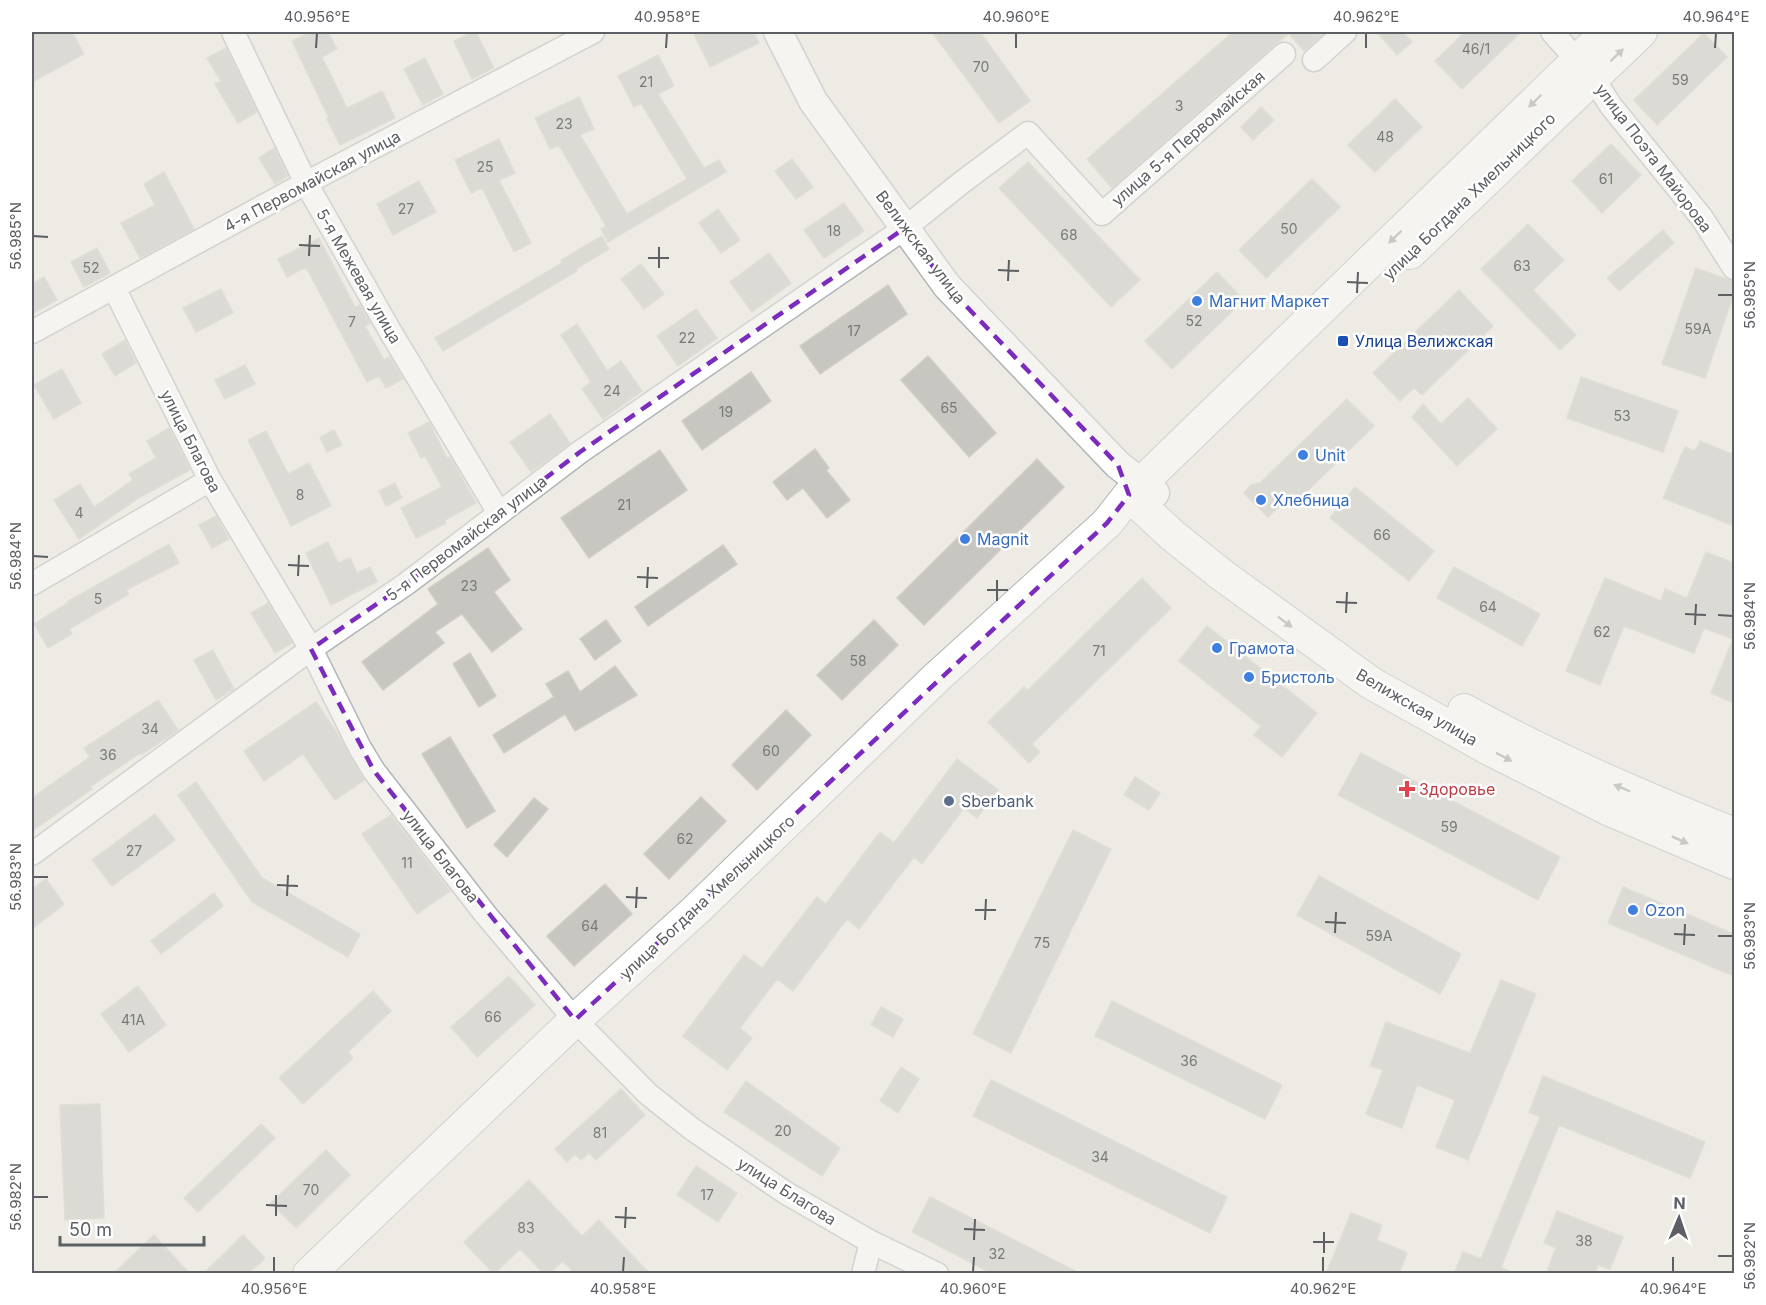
<svg xmlns="http://www.w3.org/2000/svg" width="1766" height="1305" viewBox="0 0 1766 1305" font-family="Inter,sans-serif">
  <style>
    .building { fill: #c8c6c0; stroke: #d1cdc3; stroke-width: 1.5 }
    .lines { fill: none; stroke-linecap: round; stroke-linejoin: round }
    .minor-casing { stroke: #b1b4b8; stroke-width: 25 }
    .tertiary-casing { stroke: #b1b4b8; stroke-width: 31 }
    .secondary-casing { stroke: #b0b3b7; stroke-width: 34 }
    .minor { stroke: #fff; stroke-width: 22 }
    .tertiary { stroke: #fff; stroke-width: 28 }
    .secondary { stroke: #fff; stroke-width: 32 }
    .oneway { fill: #9d9fa1 }
    .marked { fill: none; stroke: #7b2cbf; stroke-width: 4.5; stroke-dasharray: 12 8; stroke-linejoin: round }
    .ticks { fill: none; stroke: #5c5f63; stroke-width: 2 }
    .shop-dot { fill: #3f7fe0; stroke: #fff; stroke-width: 2 }
    .transit-dot { fill: #1a4fb4; stroke: #fff; stroke-width: 2 }
    .health-dot { fill: #e0444e; stroke: #fff; stroke-width: 2 }
    .service-dot { fill: #5c6f8a; stroke: #fff; stroke-width: 2 }
    .labels { text-anchor: middle; dominant-baseline: central; stroke-width: 5; stroke-linejoin: round; paint-order: stroke }
    .number-label { font-size: 14px; fill: #77797a }
    .street-label { font-size: 16px; fill: #5c5f63; stroke: #fff }
    .shop-label { font-size: 16px; fill: #366cbe; stroke: #fff; text-anchor: start }
    .transit-label { font-size: 16px; fill: #164399; stroke: #fff; text-anchor: start }
    .health-label { font-size: 16px; fill: #be3a42; stroke: #fff; text-anchor: start }
    .service-label { font-size: 16px; fill: #4e5e75; stroke: #fff; text-anchor: start }
    .neatline { fill: none; stroke: #5c5f63; stroke-width: 2 }
    .ticks-label { font-size: 15px; text-anchor: middle; fill: #5c5f63 }
  </style>
  <rect width="100%" height="100%" fill="#edebe4"/>
  <path class="building" d="M38,32h34l12,22 -52,28v-47z
    M312,32h16l9,17 -15,8 25,51 35,-17 13,27 -55,27 -13,-26 2,-1 -37,-77z
    M473,32h3l18,36 -22,11 -18,-38z
    M693,32h60l6,11 -49,24z
    M932,32h48l50,69 -31,22z
    M1233,32h92l-21,19 -15,-17 -14,10 -163,144 -25,-29z
    M1377,32h26l9,10 -15,13z
    M1465,32h56l-59,57 -27,-28z
    M1704,33l23,24 -70,68 -23,-25z
    M226,48l31,64 -19,11 -23,-39 6,-3 -14,-23z
    M658,55l16,31 -16,8 46,74 15,-8 7,12 -118,70 -7,-13 5,-3 -47,-81 -9,4 -15,-31 44,-21 15,32 -14,6 47,79 60,-35 -46,-76 -7,4 -16,-31z
    M425,58l18,36 -20,11 -19,-36z
    M1395,99l27,28 -47,45 -27,-27z
    M1261,107l13,13 -21,20 -12,-13z
    M499,139l16,34 -16,7 32,63 -17,9 -32,-64 -11,5 -16,-33z
    M1611,144l30,31 -39,38 -30,-32z
    M274,148l14,28 -13,8 -16,-26z
    M792,159l21,28 -17,12 -21,-28z
    M1028,162l112,118 -29,27 -112,-119z
    M164,172l30,57 -54,29 -19,-35 34,-18 -11,-21z
    M1312,179l28,28 -74,71 -27,-28z
    M419,181l17,31 -43,23 -16,-31z
    M844,203l20,28 -40,27 -20,-28z
    M718,209l22,31 -19,13 -22,-30z
    M1528,224l36,36 -31,30 43,45 -16,15 -79,-81z
    M1663,230l11,13 -55,48 -12,-13z
    M602,236l7,13 -33,20 1,2 -134,80 -8,-13 127,-75 -1,-3z
    M319,238l36,69 5,-2 10,18 -5,3 19,34 6,-3 13,22 -17,9 -7,-12 -12,6 -61,-115 -19,10 -9,-18z
    M97,248l13,25 -26,14 -13,-25z
    M769,253l22,30 -39,29 -22,-30z
    M641,264l23,30 -20,15 -23,-30z
    M1696,268l38,14v11l-29,85 -43,-14z
    M1217,272l27,28 -72,69 -27,-28z
    M44,277l13,23 -25,14v-30z
    M888,285l19,29 -87,60 -20,-28z
    M221,289l12,24 -37,19 -13,-24z
    M1459,290l34,36 -71,69 -8,-7 -14,13 -27,-28z
    M696,309l21,29 -39,28 -21,-30z
    M577,324l30,47 14,-10 21,30 -39,28 -21,-30 9,-7 -30,-47z
    M125,340l11,23 -21,13 -13,-22z
    M928,356l68,77 -27,24 -68,-77z
    M245,365l10,19 -30,15 -10,-19z
    M62,369l19,34 -27,16 -20,-34z
    M751,372l20,29 -69,49 -20,-29z
    M1581,377l97,34 -15,41 -96,-34z
    M1468,398l29,31 -40,37 -45,-49 11,-13 18,20z
    M1347,399l27,27 -75,73 -6,-6 -25,24 -24,-24 7,-8 9,-2z
    M550,414l20,29 -39,29 -21,-30z
    M429,422l18,36 3,-1 26,46 -31,17 1,3 -30,15 -15,-30 41,-21 -17,-31 -4,2 -13,-25z
    M169,428l21,42 -50,27 -61,42 -25,-39 26,-16 14,23 39,-27 -4,-6 27,-16 -9,-17z
    M334,430l8,15 -15,7 -7,-15z
    M266,431l22,43 21,-11 22,43 -40,20 -43,-86z
    M1700,441l34,14v71l-71,-28 22,-51 10,4z
    M815,449l14,19 -3,2 24,30 -23,18 -24,-30 -16,12 -14,-18z
    M660,450l27,40 -98,68 -28,-40z
    M1037,459l27,28 -140,138 -27,-27z
    M395,483l7,15 -16,8 -7,-15z
    M1355,487l79,64 -25,30 -79,-63z
    M216,516l13,23 -17,9 -13,-23z
    M328,542l10,21 12,-5 7,15 13,-6 7,15 -46,23 -25,-52z
    M169,544l10,19 -53,27 3,4 -60,35 3,5 -24,14 -14,-24 34,-21 -1,-1z
    M723,545l14,19 -89,62 -13,-19z
    M488,548l22,32 -16,12 28,37 -30,23 -30,-38 -27,18 9,11 -61,47 -21,-28 76,-58 -10,-15z
    M1706,552l28,11v140l-23,-10 22,-54 -29,-11 -10,25 -70,-27 -24,59 -34,-14 39,-93 56,23 4,-12 22,9z
    M1454,567l86,47 -18,32 -85,-48z
    M1142,578l29,30 -139,136 8,8 -11,11 -41,-41 36,-35 3,4z
    M268,603l24,40 -17,10 -24,-40z
    M606,620l15,21 -26,19 -15,-21z
    M874,620l24,25 -56,55 -25,-25z
    M1207,626l110,87 -35,44 -28,-22 7,-9 -82,-65z
    M213,650l21,39 -18,11 -22,-40z
    M470,653l26,43 -17,11 -26,-43z
    M615,666l22,29 -62,36 -10,-17 -61,39 -11,-18 61,-38 -8,-13 22,-13 12,21z
    M158,700l20,30 -37,25 -1,-2 -50,34 2,2 -60,42v-33l58,-41 -6,-9z
    M316,702l21,31 27,47 -29,20 -32,-46 -39,27 -20,-30z
    M786,710l25,25 -54,55 -25,-25z
    M450,737l45,74 -28,17 -45,-74z
    M1361,753l199,104 -22,43 -200,-105z
    M957,759l41,31 -21,28 -13,-10 -42,56 -8,-7 -55,72 -12,-10 -54,72 -16,-12 -37,49 12,10 -25,32 -44,-34 61,-81 18,13 55,-71 9,7 54,-72 14,11z
    M1135,777l25,16 -11,17 -25,-15z
    M196,782l66,96 98,56 -12,23 -96,-55 -74,-107z
    M701,797l25,24 -57,58 -25,-25z
    M534,798l14,11 -41,48 -13,-12z
    M155,814l20,26 -63,46 -20,-26z
    M391,815l59,76 -33,23 -55,-80z
    M1073,830l38,19 -100,204 -38,-19z
    M1319,876l142,78 -21,40 -143,-79z
    M46,879l18,25 -32,25v-40z
    M605,884l27,30 -58,52 -27,-30z
    M1623,887l111,47v42l-126,-53z
    M214,893l9,13 -62,48 -10,-13z
    M509,976l26,29 -58,52 -26,-30z
    M1501,980l35,14 -68,166 -32,-13 19,-47 -38,-15 -15,43 -36,-14 17,-44 -13,-4 16,-44 84,31z
    M138,986l28,39 -37,27 -28,-38z
    M373,991l18,20 -43,41 5,6 -50,46 -24,-26z
    M1112,1001l170,84 -17,34 -170,-83z
    M881,1007l22,12 -10,18 -22,-12z
    M901,1067l18,12 -21,34 -18,-12z
    M1543,1076l162,66 -15,36 -131,-53 -58,142 14,7h-61l9,-22 18,7 59,-142 -11,-5z
    M991,1080l236,117 -17,36 -237,-117z
    M746,1081l94,67 -18,28 -98,-64z
    M621,1089l24,26 -49,45 -7,-7 -8,7 -6,-6 -8,8 -12,-13z
    M100,1104l4,114 -39,2 -5,-115z
    M261,1124l14,14 -77,74 -14,-14z
    M326,1150l24,25 -54,53 -25,-25z
    M696,1166l41,27 -19,29 -41,-27z
    M529,1180l53,56 17,-16 51,54h-75l-12,-13 -14,13h-5l-24,-25 -26,25 -30,-32z
    M930,1197l151,77h-88l-81,-42z
    M1557,1211l66,26 -13,32 -12,-4 -3,9h-49l10,-26 -12,-5z
    M1351,1213l31,12 -5,15 30,13 -8,21h-73z
    M154,1235l36,39h-77z
    M243,1235l22,23 -17,16h-45z"/>
  <g class="lines">
    <defs>
      <path id="minor" d="M233,32l73,151 84,148 109,182
        M1552,32l25,28
        M1314,60l31,-28
        M1593,78l18,28 91,112 32,50
        M114,288l96,192 101,169 49,99 14,23 112,144 89,105 73,74 44,35 94,64 85,49 66,32
        M32,332l274,-149 287,-151
        M32,584l178,-104
        M32,854l279,-205 95,-65 174,-132 325,-224 56,-45 67,-50 74,81 182,-160
        M863,1274l8,-32"/>
      <path id="tertiary" d="M778,32l35,69 134,185 171,179 37,28"/>
      <path id="secondary" d="M1410,253l231,-221
        M1129,495l43,40 50,40 149,108 120,67 117,59 126,54
        M1464,710c87,48 178,87 270,124
        M309,1274l266,-254 121,-110 241,-233 170,-154 22,-28 478,-463"/>
    </defs>
    <use href="#minor" class="minor-casing"/>
    <use href="#tertiary" class="tertiary-casing"/>
    <use href="#secondary" class="secondary-casing"/>
    <use href="#minor" class="minor"/>
    <use href="#tertiary" class="tertiary"/>
    <use href="#secondary" class="secondary"/>
  </g>
  <defs><path id="oneway-solid" d="M-6-.8H1V-3.2L6.5 0L1 3.2V.8H-6Z" transform="scale(1.5)"/></defs>
  <g class="oneway">
    <use href="#oneway-solid" transform="translate(1617 55) rotate(-44)"/>
    <use href="#oneway-solid" transform="translate(1535 101) rotate(136)"/>
    <use href="#oneway-solid" transform="translate(1395 237) rotate(136)"/>
    <use href="#oneway-solid" transform="translate(1285 622) rotate(37)"/>
    <use href="#oneway-solid" transform="translate(1504 757) rotate(27)"/>
    <use href="#oneway-solid" transform="translate(1622 788) rotate(-157)"/>
    <use href="#oneway-solid" transform="translate(1680 840) rotate(24)"/>
  </g>
  <path d="M0 0H1766V1305H0ZM905,228l42,58 171,179 11,30 -22,28 -532,497 -201,-249 -63,-122 95,-65 174,-132z" fill="#edebe4" fill-opacity=".55" fill-rule="evenodd"/>
  <path class="marked" d="M905,228l42,58 171,179 11,30 -22,28 -532,497 -201,-249 -63,-122 95,-65 174,-132z"/>
  <path class="ticks" d="M316,48l1,-15M666,48l1,-15M1016,48v-15M1366,48v-15M1715,48l1,-15M33,236l15,1M299,245l21,1M309,256l1,-21M648,258h21M659,268v-21M998,270l21,1M1008,281l1,-21M1347,282l21,1M1357,293l1,-21M1718,295h15M33,556l15,1M288,565l21,1M298,576l1,-21M637,577l21,1M647,588l1,-21M987,590h21M997,601v-21M1336,602l21,1M1346,613l1,-21M1685,614l21,1M1718,615l15,1M1695,625l1,-21M33,877h15M277,885l21,1M287,896l1,-21M626,897l21,1M636,908l1,-21M975,910h21M985,920l1,-21M1325,922l21,1M1335,933l1,-21M1674,934l21,1M1718,936h15M1684,945l1,-21M33,1197h15M266,1205l21,1M276,1216v-21M615,1217l21,1M625,1228l1,-21M964,1229l21,1M974,1240l1,-21M1313,1242h21M1324,1253v-21M1718,1256h15M274,1272v-15M623,1272l1,-15M973,1272l1,-15M1323,1272v-15M1673,1272v-15"/>
  <g class="shop-dot">
    <circle cx="1197" cy="301" r="6"/>
    <circle cx="1303" cy="455" r="6"/>
    <circle cx="1261" cy="500" r="6"/>
    <circle cx="965" cy="539" r="6"/>
    <circle cx="1217" cy="648" r="6"/>
    <circle cx="1249" cy="677" r="6"/>
    <circle cx="1633" cy="910" r="6"/>
  </g>
  <rect class="transit-dot" x="1337" y="335" width="12" height="12" rx="3"/>
  <path class="health-dot" d="M1404 780h6v6h6v6h-6v6h-6v-6h-6v-6h6z"/>
  <circle class="service-dot" cx="949" cy="801" r="6"/>
  <g class="labels">
    <g class="number-label">
      <text x="1476" y="48">46/1</text>
      <text x="981" y="66">70</text>
      <text x="1680" y="79">59</text>
      <text x="646" y="81">21</text>
      <text x="1179" y="105">3</text>
      <text x="564" y="123">23</text>
      <text x="1385" y="136">48</text>
      <text x="485" y="166">25</text>
      <text x="1606" y="178">61</text>
      <text x="406" y="208">27</text>
      <text x="1289" y="228">50</text>
      <text x="834" y="230">18</text>
      <text x="1069" y="234">68</text>
      <text x="1522" y="265">63</text>
      <text x="91" y="267">52</text>
      <text x="1194" y="320">52</text>
      <text x="352" y="321">7</text>
      <text x="1698" y="328">59А</text>
      <text x="854" y="330">17</text>
      <text x="687" y="337">22</text>
      <text x="612" y="390">24</text>
      <text x="949" y="407">65</text>
      <text x="726" y="411">19</text>
      <text x="1622" y="415">53</text>
      <text x="300" y="494">8</text>
      <text x="624" y="504">21</text>
      <text x="79" y="512">4</text>
      <text x="1382" y="534">66</text>
      <text x="469" y="585">23</text>
      <text x="98" y="598">5</text>
      <text x="1488" y="606">64</text>
      <text x="1602" y="631">62</text>
      <text x="1099" y="650">71</text>
      <text x="858" y="660">58</text>
      <text x="150" y="728">34</text>
      <text x="771" y="750">60</text>
      <text x="108" y="754">36</text>
      <text x="1449" y="826">59</text>
      <text x="685" y="838">62</text>
      <text x="134" y="850">27</text>
      <text x="407" y="862">11</text>
      <text x="590" y="925">64</text>
      <text x="1379" y="935">59А</text>
      <text x="1042" y="942">75</text>
      <text x="493" y="1016">66</text>
      <text x="133" y="1019">41А</text>
      <text x="1189" y="1060">36</text>
      <text x="783" y="1130">20</text>
      <text x="600" y="1132">81</text>
      <text x="1100" y="1156">34</text>
      <text x="311" y="1189">70</text>
      <text x="707" y="1194">17</text>
      <text x="526" y="1227">83</text>
      <text x="1584" y="1240">38</text>
      <text x="997" y="1253">32</text>
    </g>
    <g class="street-label">
      <text transform="translate(1188 138) rotate(-41)">улица 5-я Первомайская</text>
      <text transform="translate(1654 158) rotate(53)">улица Поэта Майорова</text>
      <text transform="translate(312 181) rotate(-28)">4-я Первомайская улица</text>
      <text transform="translate(1469 196) rotate(-44)">улица Богдана Хмельницкого</text>
      <text transform="translate(921 247) rotate(53)">Велижская улица</text>
      <text transform="translate(359 276) rotate(60)">5-я Межевая улица</text>
      <text transform="translate(191 441) rotate(63)">улица Благова</text>
      <text transform="translate(466 538) rotate(-37)">5-я Первомайская улица</text>
      <text transform="translate(1417 707) rotate(30)">Велижская улица</text>
      <text transform="translate(441 856) rotate(52)">улица Благова</text>
      <text transform="translate(707 897) rotate(-43)">улица Богдана Хмельницкого</text>
      <text transform="translate(787 1191) rotate(32)">улица Благова</text>
    </g>
    <g class="shop-label">
      <text x="1209" y="301">Магнит Маркет</text>
      <text x="1315" y="455">Unit</text>
      <text x="1273" y="500">Хлебница</text>
      <text x="977" y="539">Magnit</text>
      <text x="1229" y="648">Грамота</text>
      <text x="1261" y="677">Бристоль</text>
      <text x="1645" y="910">Ozon</text>
    </g>
    <g class="transit-label">
      <text x="1355" y="341">Улица Велижская</text>
    </g>
    <g class="health-label">
      <text x="1419" y="789">Здоровье</text>
    </g>
    <g class="service-label">
      <text x="961" y="801">Sberbank</text>
    </g>
  </g>
  <rect width="1766" height="1305" fill="none" stroke="#ffffff" stroke-width="66"/>
  <g transform="translate(1679 1218) rotate(2)" stroke="#ffffff" stroke-width="4.5" paint-order="stroke">
  <path d="M0-4.5L10 22L0 15L-10 22Z" fill="#5c5f63"/>
  <text y="-9" font-size="16" font-weight="bold" text-anchor="middle" fill="#5c5f63">N</text>
  </g>
  <path d="M60 1236v9h144v-9" fill="none" stroke="#5c5f63" stroke-width="3"/>
  <text x="69" y="1236" font-size="18" fill="#5c5f63" stroke="#ffffff" stroke-width="4.5" paint-order="stroke">50 m</text>
  <rect x="33" y="33" width="1700" height="1239" class="neatline"/>
  <g class="ticks-label">
    <text x="317" y="22">40.956°E</text>
    <text x="667" y="22">40.958°E</text>
    <text x="1016" y="22">40.960°E</text>
    <text x="1366" y="22">40.962°E</text>
    <text x="1716" y="22">40.964°E</text>
    <text transform="translate(16 236) rotate(-90)" y="5">56.985°N</text>
    <text transform="translate(1750 295) rotate(-90)" y="5">56.985°N</text>
    <text transform="translate(16 556) rotate(-90)" y="5">56.984°N</text>
    <text transform="translate(1750 616) rotate(-90)" y="5">56.984°N</text>
    <text transform="translate(16 877) rotate(-90)" y="5">56.983°N</text>
    <text transform="translate(1750 936) rotate(-90)" y="5">56.983°N</text>
    <text transform="translate(16 1197) rotate(-90)" y="5">56.982°N</text>
    <text transform="translate(1750 1256) rotate(-90)" y="5">56.982°N</text>
    <text x="274" y="1294">40.956°E</text>
    <text x="623" y="1294">40.958°E</text>
    <text x="973" y="1294">40.960°E</text>
    <text x="1323" y="1294">40.962°E</text>
    <text x="1673" y="1294">40.964°E</text>
  </g>
</svg>
